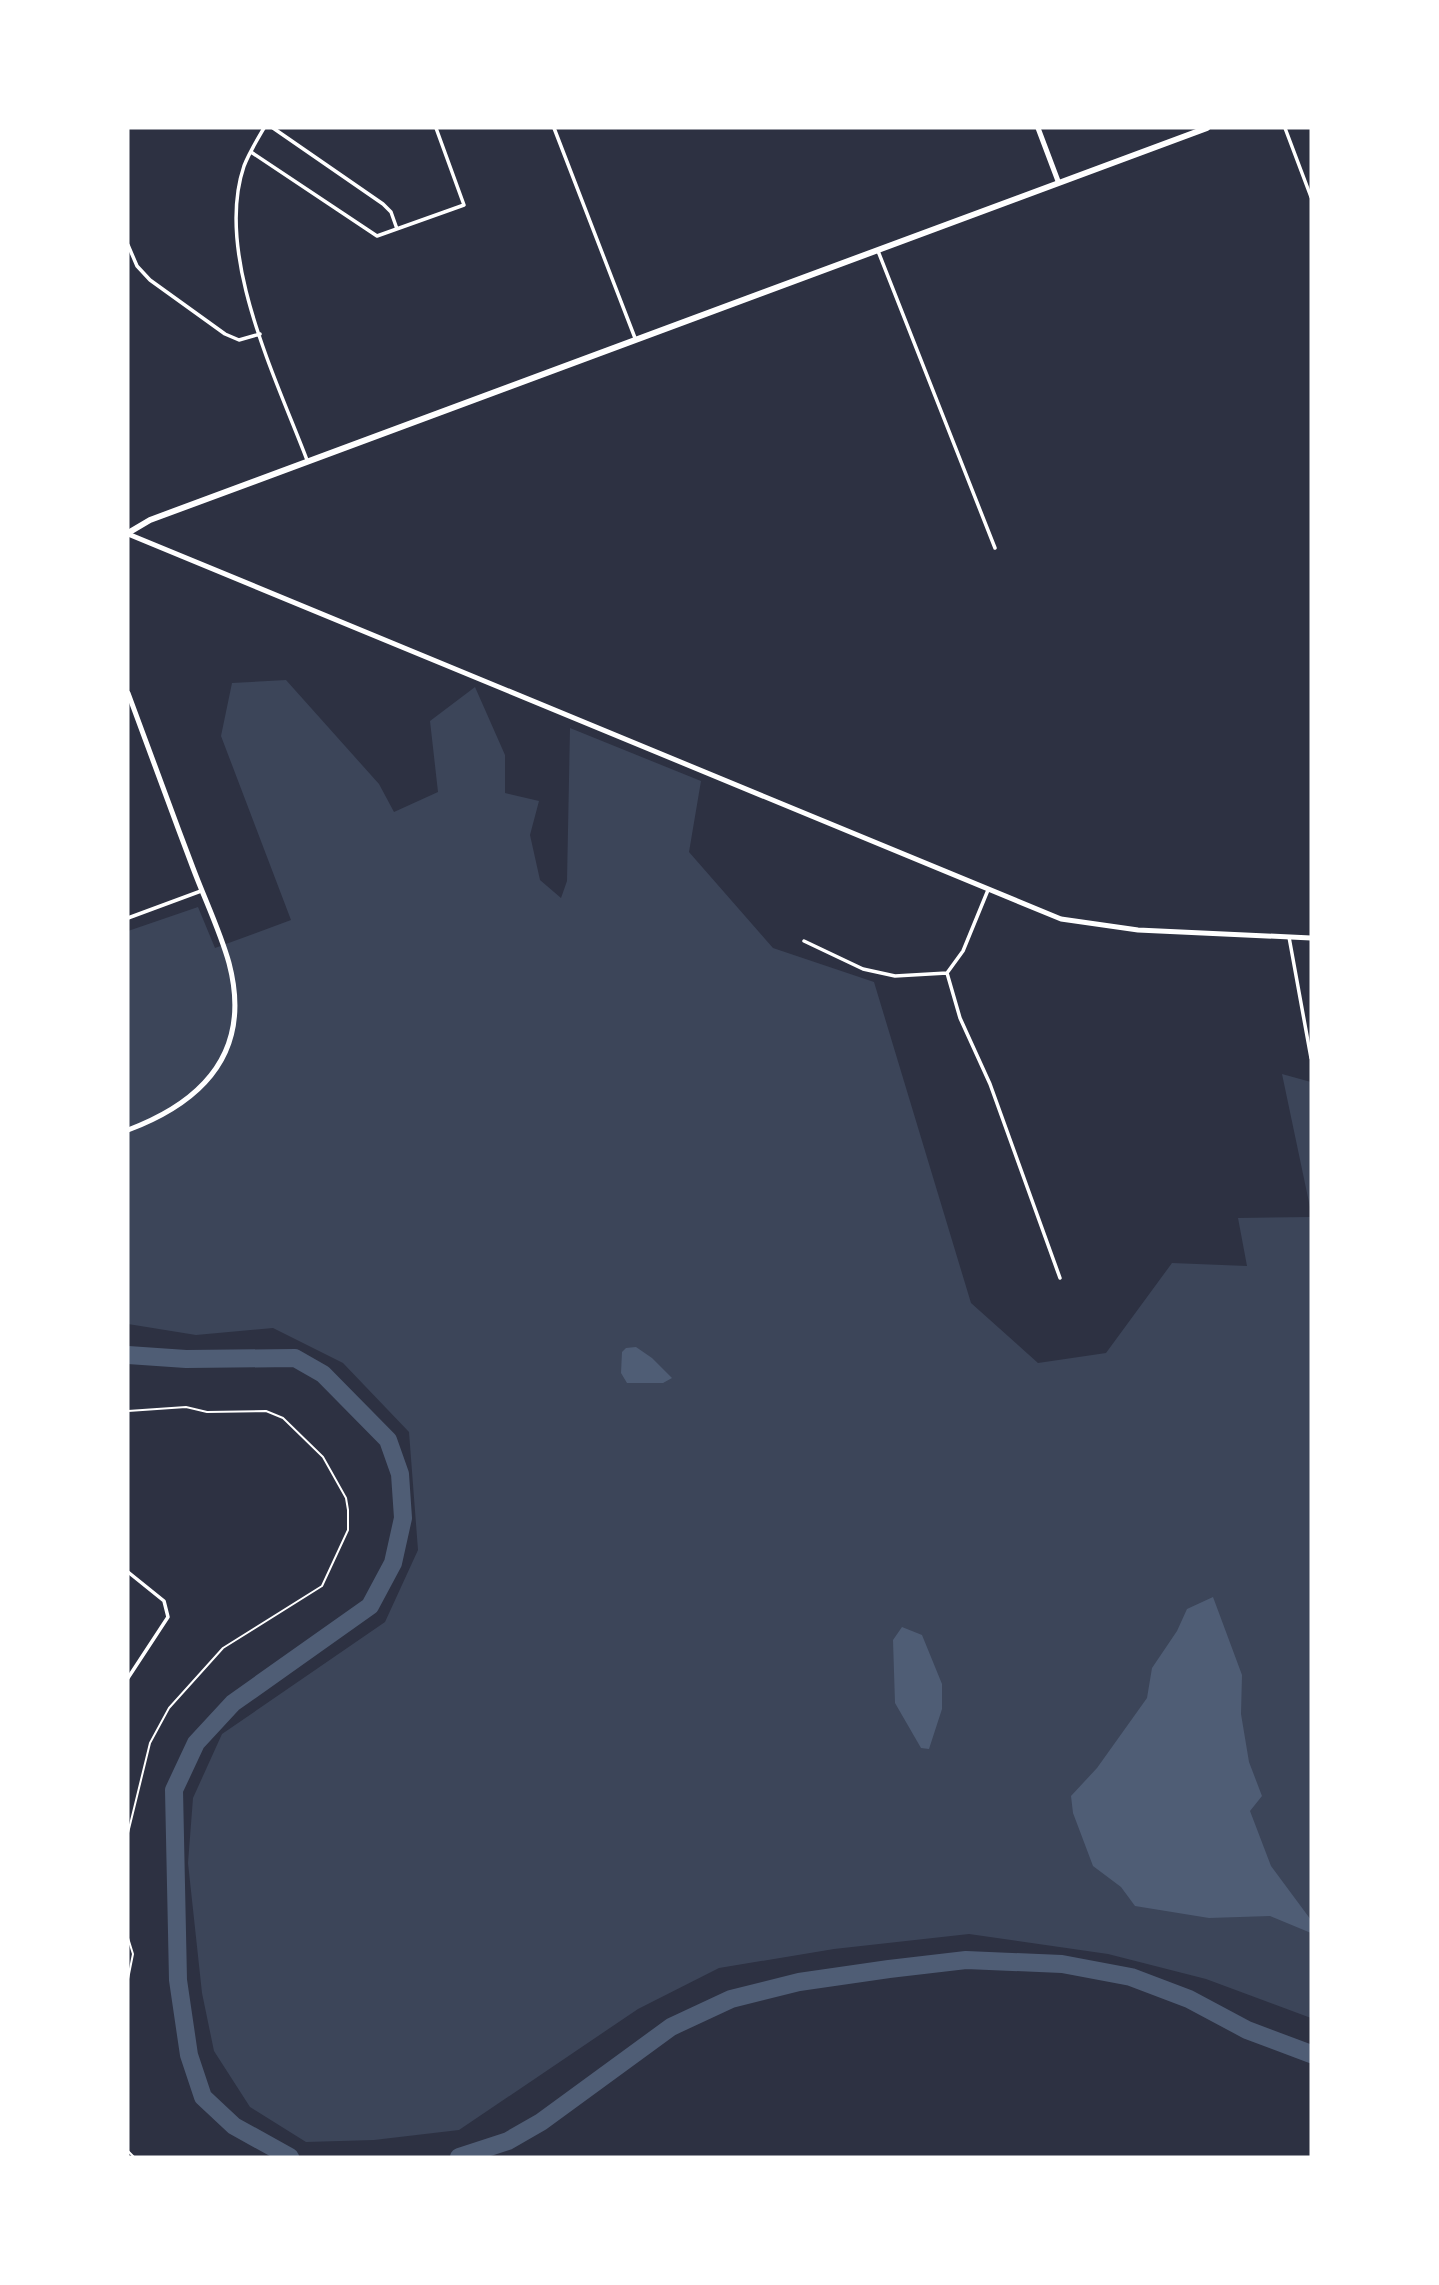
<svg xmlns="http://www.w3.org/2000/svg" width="1439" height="2285" viewBox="0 0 1439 2285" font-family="'DM Sans',sans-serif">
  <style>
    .green { fill: #3c4559 }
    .water { fill: #4f5d75 }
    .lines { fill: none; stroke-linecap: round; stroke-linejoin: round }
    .river { stroke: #4f5d75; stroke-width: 18 }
    .path { stroke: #fff; stroke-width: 2 }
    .minor { stroke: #fff; stroke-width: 3.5 }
    .tertiary { stroke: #fff; stroke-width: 5 }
    .primary { stroke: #fff; stroke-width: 6 }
  </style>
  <rect width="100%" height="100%" fill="#2d3142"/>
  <path class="green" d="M286,680l93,104 15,28 44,-20 -8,-71 45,-34 30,68v38l34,8 -9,34 10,45 21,18 6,-17 3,-153 131,53 -12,71 84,96 101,34 97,321 67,60 68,-10 66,-90 75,3 -9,-48 73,-1v801l-105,-39 -98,-25 -139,-20 -135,15 -115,19 -81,41 -179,121 -85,10 -68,2 -56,-35 -36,-56 -12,-58 -14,-130 5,-65 29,-64 163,-112 33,-72 -9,-118 -66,-69 -70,-35 -77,7 -68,-11v-393l70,-24 17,41 76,-28 -70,-184 11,-53z
    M1282,1074l29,8v130z"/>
  <path class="water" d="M636,1347l16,11 20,20 -9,5h-36l-6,-10 1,-21 4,-4z
    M1213,1597l29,78 -1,39 8,48 13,34 -12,15 21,55 40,54v13l-41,-17 -61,2 -74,-12 -14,-19 -28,-21 -20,-53 -2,-17 26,-28 50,-70 5,-30 25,-37 10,-22z
    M902,1627l20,8 20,49v25l-13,40 -8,-1 -26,-45 -2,-63z"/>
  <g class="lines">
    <path class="river" d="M128,1355l58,4 109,-1 28,16 65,66 12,34 3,44 -10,45 -23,43 -137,97 -37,40 -22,47 4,190 11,75 14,42 31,29 56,31
      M459,2157l49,-16 33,-19 130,-95 60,-28 68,-17 90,-13 77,-9 96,4 69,13 58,22 58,31 64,24"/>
    <path class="path" d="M128,1411l58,-4 21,5 59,-1 17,7 40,39 23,41 2,12v20l-26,56 -99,62 -54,60 -19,35 -22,90
      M128,1938l5,16 -5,25
      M128,2151l6,6"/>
    <path class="minor" d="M264,128c-7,12 -15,25 -20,38 -30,88 32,212 63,294
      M273,128l110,76 8,8 6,17
      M554,128l81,210
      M1285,128l26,69
      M251,152l126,84 87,-31 -28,-77
      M128,245l9,21 13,14 75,54 14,6 21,-6
      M878,251l117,297
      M988,890l-25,61 -16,22 13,45 30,66 70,194
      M128,918l73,-27
      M1289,937l22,121
      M804,941l59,28 32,7 52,-3
      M128,1572l36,29 4,16 -40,61"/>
    <path class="tertiary" d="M1038,128l20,53
      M128,534l933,385 77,11 173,8
      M128,693c22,59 43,117 65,175 12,32 27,63 36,95 23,87 -24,138 -101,167"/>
    <path class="primary" d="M128,533l22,-13 1057,-392"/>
  </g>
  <rect width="1439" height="2285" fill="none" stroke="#ffffff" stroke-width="259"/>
</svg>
